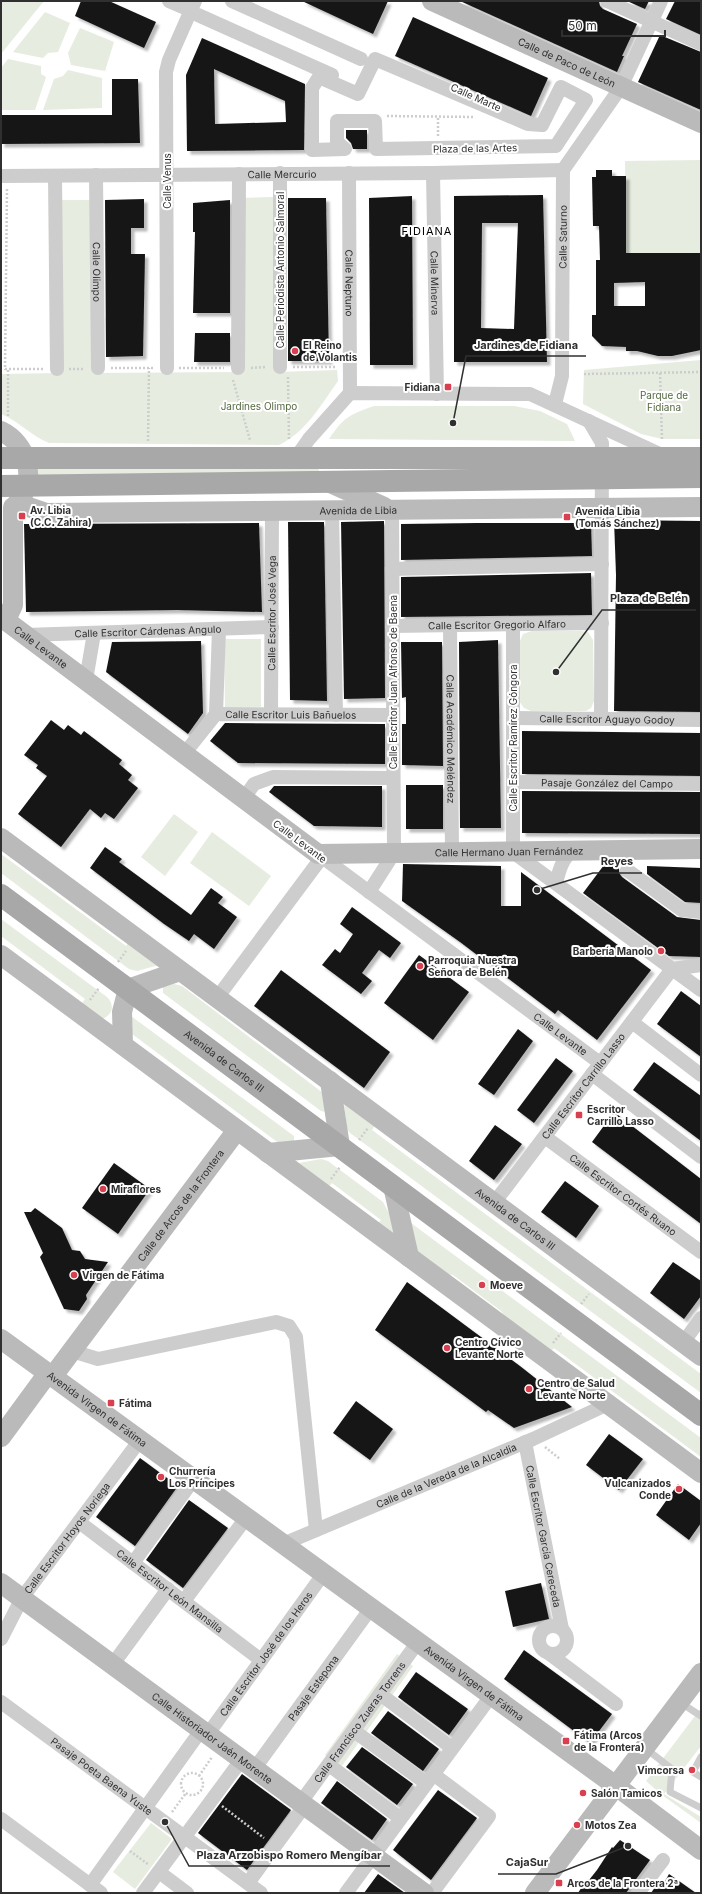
<svg xmlns="http://www.w3.org/2000/svg" width="702" height="1894" viewBox="0 0 702 1894" font-family="Inter,sans-serif">
  <style>
    .green { fill: #e6ecdf }
    .building { fill: #171717; fill-rule: evenodd; filter: url(#shadow) }
    .lines { fill: none; stroke-linecap: round; stroke-linejoin: round }
    .path { stroke: #cdcdcd; stroke-width: 2.5; stroke-dasharray: 2 2; stroke-linecap: butt }
    .lane { stroke: #cdcdcd; stroke-width: 7 }
    .street { stroke: #cdcdcd; stroke-width: 14 }
    .secondary { stroke: #bababa; stroke-width: 20 }
    .primary { stroke: #a8a8a8; stroke-width: 22 }
    .poi-dot { fill: #d93f4e; stroke: #fff; stroke-width: 1.5 }
    .labels { text-anchor: middle; dominant-baseline: central; stroke-width: 4; stroke-linejoin: round; paint-order: stroke }
    .street-label { font-size: 10px; fill: #303030; stroke: #fff }
    .poi-label { font-size: 10px; font-weight: bold; fill: #303030; stroke: #fff; text-anchor: start }
    .park-label { font-size: 10px; fill: #546940; stroke: #fff }
    .neighbourhood-label { font-size: 11px; letter-spacing: 1px; fill: #000; stroke: #fff }
    .leader { fill: none; stroke: #303030; stroke-width: 1.5 }
    .callout-dot { fill: #303030; stroke: #fff; stroke-width: 1.5 }
    .callout-label { font-size: 11px; text-anchor: middle; font-weight: bold; fill: #303030; stroke: #fff; stroke-width: 4; stroke-linejoin: round; paint-order: stroke }
  </style>
  <defs>
    <filter id="shadow"><feDropShadow dx="3.5" dy="3.5" stdDeviation="1" flood-color="#0004"/></filter>
  </defs>
  <rect width="100%" height="100%" fill="#fff"/>
  <path class="green" d="M1,1h43l-43,53z
    M45,12l25,11 -12,29 -10,1 -5,5 -30,-6z
    M80,28l34,14 -9,29 -34,-6 -3,-12z
    M8,59l33,7v8l5,3 -11,33h-34v-42z
    M68,70l34,8v30l-59,2 11,-31 9,-3z
    M701,160v93h-75l-1,-92z
    M274,197l4,175 59,-2 1,11c-17,24 -32,51 -59,64l-230,-2c-18,-7 -30,-22 -48,-29v-204l1,164 58,-1v-173h33v173l147,-1 -1,-174z
    M701,360v79h-39l-21,-5 -58,-30 1,-34z
    M374,406h140l26,5 27,13 8,17 -246,-2c15,-22 20,-24 45,-33z
    M318,464l1,10 -284,3 3,-9z
    M532,631h49l7,1 5,8 1,61 -3,7 -5,3h-55l-7,-3 -5,-7v-58l4,-9z
    M224,639h37v68h-36z
    M174,814l24,18 -33,44 -24,-19z
    M212,832l59,44 -22,30 -59,-43z
    M1,854l125,92 6,-8 27,27 -22,6 -8,-2 -128,-96z
    M1,919l106,78c8,8 6,18 -5,22l-22,-13 5,-7 -84,-63z
    M174,984l8,2 145,110 -1,16 -5,-1 -158,-118v-6z
    M131,1016l163,120v5l-14,3 -148,-110z
    M344,1103l33,19 -5,8 329,244v19l-351,-260 -3,-4z
    M321,1159l7,2 55,41 9,17 4,20 -20,-13 5,-6 -49,-37 -5,6 -28,-26z
    M411,1223l290,215v19l-147,-109 -6,7 -34,-26 -13,-18 -48,-36 -16,-2 -25,-19z
    M397,1654l16,12 -71,100 -17,-11z
    M701,1708v38l-37,48 37,23v6l-39,-28 -16,-14z
    M151,1823l21,16 -37,50 -22,-17z"/>
  <path class="building" d="M81,1h28l47,21 -12,26 -69,-32z
    M302,1h86l-15,33z
    M460,1h139l1,5 3,3 34,15 -15,32h2l-7,16z
    M627,1h22l-4,8z
    M675,1h26v34l-35,-16z
    M413,17l135,61 -17,38 -136,-60z
    M660,35l41,17v58l-63,-28z
    M202,38l103,46 -1,66 -117,1 -1,-76zM214,69l71,32 1,21 -71,2z
    M112,79h26l2,64 -139,1v-29h111z
    M346,130h21v19h-14l-2,-6 -5,-5z
    M596,170h16v6h14v77h75v97l-29,6h-14l-21,-5h-11v-4l-24,-1 -10,-10v-21h4v-55h4l-1,-34h-6l-1,-49h4zM645,282v24h-31v-23z
    M543,195l4,167h-93v-166zM482,223h36l-4,106 -33,-1z
    M412,196l1,169h-43l-1,-167z
    M288,198h38l3,163h-41z
    M144,199v29h-13v26h14l-2,102 -37,1 -1,-157z
    M230,200v113h-37l2,-81h-2v-29z
    M195,333h35v29h-36z
    M614,520l87,1v191l-87,-1 2,-136z
    M384,521l1,177 -41,1 -3,-177z
    M288,522h36l3,179 -37,-1z
    M259,523l3,89 -85,-2 -151,2 -2,-88z
    M477,523h114l1,33 -191,4v-36z
    M591,573l1,42 -191,2v-40z
    M498,640l3,188h-41l-1,-186z
    M201,641l2,72 -15,21 -82,-62 6,-30z
    M401,642h41l1,124 -41,-1v-41h4v-27l-4,1z
    M51,720l13,10 4,-5 13,10 3,-4 38,29 -3,4 13,11 -4,5 10,8 -24,31 -9,-6 -4,5 -11,-9 -29,38 -43,-33 29,-38 -11,-8 2,-3 -14,-10z
    M225,723l160,1v40l-147,-1 -28,-22z
    M522,731l179,2v43l-179,-2z
    M406,785h37v44h-37z
    M274,786h108v41l-68,-1 -45,-34z
    M522,791l179,1v42l-179,-1z
    M105,847l17,12 -3,3 72,53 20,-27 12,9 -5,6 19,14 -23,32 -20,-15 -5,7 -25,-17 -74,-56z
    M403,864l98,2v40h20v-34l130,98 -54,70 -39,-30 -3,4 -95,-72 -58,-41z
    M604,865h10l5,3v5l3,4 55,40 24,3v37l-32,-1 -86,-63z
    M647,866l54,2v35l-16,-1 -38,-28z
    M352,907l49,36 -11,15 -11,-8 -17,23 10,8 -11,13 -39,-29 13,-16 5,4 13,-19 -13,-10z
    M419,955l50,37 -36,48 -49,-37z
    M281,970l109,82 -26,36 -110,-82z
    M681,991l20,15v51l-44,-33z
    M518,1029l15,12 -39,54 -16,-11z
    M556,1058l17,13 -39,52 -17,-13z
    M654,1062l47,34v45l-68,-51z
    M614,1112l87,67v45l-109,-82z
    M495,1125l27,19 -28,36 -25,-19z
    M114,1163l36,26 -32,45 -36,-26z
    M565,1181l34,25 -23,32 -35,-26z
    M35,1208l27,20 10,22 8,1 5,8 23,3 -22,33 1,4 -8,12 -15,-2 -24,-52 3,-4 -19,-41h7z
    M673,1262l28,19v15l-17,23 -34,-26z
    M407,1282l113,84 52,41 -58,21 -26,-18 -2,2 -111,-82z
    M356,1401l37,28 -23,31 -37,-27z
    M609,1434l34,25 -24,31 -33,-25z
    M140,1458l38,28 -43,60 -39,-29z
    M678,1484l23,17v22l-12,17 -33,-25z
    M189,1500l39,28 -45,60 -37,-28z
    M541,1583l8,36 -36,8 -8,-36z
    M524,1650l88,64 -22,29 -86,-64z
    M416,1672l52,37 -19,26 -51,-38z
    M388,1711l51,38 -16,22 -52,-38z
    M362,1747l51,37 -16,21 -51,-38z
    M242,1774l49,36 -44,60 -49,-37z
    M337,1781l50,38 -15,21 -51,-37z
    M438,1790l39,28 -46,62 -38,-30z
    M620,1840l30,20 -24,33h-48l9,-14 2,1 8,-10 15,-23 1,1z
    M378,1874l27,19h-41z
    M669,1874l27,19h-45l9,-13 4,3z"/>
  <g class="lines">
    <path class="path" d="M387,116l87,1
      M438,136v-20
      M7,189l-2,180h39
      M293,367h43
      M111,368h43
      M179,368h45
      M251,368l15,-1
      M69,369h15
      M660,373l2,66
      M584,374l117,-2
      M288,377l1,63
      M233,380l17,60
      M8,416v-47
      M148,441l1,-73
      M118,962l8,-11
      M90,1000l9,-12
      M359,1140l9,-12
      M331,1179l9,-12
      M581,1304l8,-10
      M553,1343l8,-10
      M545,1447l15,12
      M181 1784a11 11 0 1 1 22 0a11 11 0 1 1-22 0Z
      M199,1776l13,-19
      M222,1806l42,32
      M172,1812l14,-19
      M130,1851l19,14"/>
    <path class="lane" d="M681,1703l20,13
      M645,1748l27,21 -2,23 31,16
      M701,1757l-8,15 8,5"/>
    <g class="street">
      <path d="M169,1l14,6"/>
      <path d="M232,1l129,58"/>
      <path d="M607,1l94,43"/>
      <path d="M198,15l134,60"/>
      <path d="M375,59l153,65 14,1 19,-38 25,13 -30,46 -180,3 -1,-28h-38v21l8,7 -33,1v-62l7,-11 39,17z"/>
      <path d="M280,173v194"/>
      <path id="s1" d="M349,173l1,220"/>
      <path id="s2" d="M433,173l4,221"/>
      <path id="s3" d="M96,175l2,193"/>
      <path id="s4" d="M1,176l432,-3 130,-3"/>
      <path d="M55,176l2,193"/>
      <path d="M167,368l-1,-296 3,-12 26,-59"/>
      <path d="M238,368l1,-194"/>
      <path id="s5" d="M555,404l7,-28 1,-206 58,-83 40,-86"/>
      <path d="M589,421l13,22 -1,276"/>
      <path d="M295,459l14,-20 41,-46 180,1 132,61"/>
      <path d="M332,511l4,204"/>
      <path d="M392,569l210,-5"/>
      <path d="M513,624v228l188,138"/>
      <path id="s6" d="M450,625l2,227"/>
      <path id="s7" d="M392,626l210,-3"/>
      <path id="s8" d="M25,635l247,-8"/>
      <path d="M86,680l8,-47"/>
      <path d="M216,714l3,-85"/>
      <path id="s9" d="M271,714l1,-203"/>
      <path id="s10" d="M513,718l188,2"/>
      <path id="s11" d="M184,754l32,-40 177,1"/>
      <path id="s12" d="M513,782l188,2"/>
      <path d="M244,798l10,-14 19,-7 120,1"/>
      <path id="s13" d="M318,854l282,209"/>
      <path d="M627,870l55,40 19,2"/>
      <path d="M556,883c3,-12 6,-24 16,-32"/>
      <path d="M369,892l25,-39 -2,-343"/>
      <path d="M672,969l29,-4"/>
      <path d="M217,998l105,-141"/>
      <path d="M632,1022l69,53"/>
      <path d="M592,1074l109,83"/>
      <path id="s14" d="M545,1137l156,115"/>
      <path id="s15" d="M494,1203l178,-234"/>
      <path d="M683,1343l18,-25"/>
      <path d="M72,1351l26,8 178,-37 13,4 7,11 20,193"/>
      <path id="s16" d="M525,1442l37,187"/>
      <path id="s17" d="M79,1522l182,138"/>
      <path id="s18" d="M283,1544l250,-105 75,-35"/>
      <path d="M133,1563l61,-84"/>
      <path d="M184,1601l62,-83"/>
      <circle cx="553" cy="1640" r="14"/>
      <path id="s19" d="M1,1639l21,-41 118,-158"/>
      <path d="M551,1655l65,49"/>
      <path d="M113,1664l55,-75"/>
      <path d="M380,1694l72,54"/>
      <path id="s20" d="M1,1702l260,191"/>
      <path d="M354,1731l72,52"/>
      <path id="s21" d="M208,1734l116,-161"/>
      <path d="M329,1765l71,53"/>
      <path id="s22" d="M255,1768l116,-160"/>
      <path id="s23" d="M301,1802l117,-160"/>
      <path d="M1,1819l100,74"/>
      <path d="M159,1872l28,21"/>
      <path d="M248,1883l57,-78"/>
      <path d="M90,1885l112,-156"/>
      <path d="M143,1893l99,-134"/>
      <path d="M346,1893l145,-197"/>
      <path d="M432,1893l57,-77 -56,-42"/>
      <path d="M638,1893l25,-33"/>
    </g>
    <g class="secondary">
      <path id="s24" d="M432,1l269,122"/>
      <path d="M1,431c25,12 36,46 19,68"/>
      <path d="M326,481l58,26"/>
      <path id="s25" d="M17,503l29,10 655,-6"/>
      <path id="s26" d="M1,617l317,237 383,-5"/>
      <path d="M6,620l7,-15v-98"/>
      <path id="s27" d="M1,838l700,518"/>
      <path d="M1,955l700,518"/>
      <path d="M123,1045l-1,-33 6,-23 52,-18"/>
      <path d="M268,1153l72,-7 -10,-65"/>
      <path d="M393,1186l16,71"/>
      <path id="s28" d="M1,1339l615,447 85,64"/>
      <path id="s29" d="M53,1376l184,-246"/>
      <path d="M1,1437l47,-64"/>
      <path id="s30" d="M1,1583l423,310"/>
      <path d="M535,1893l166,-220"/>
    </g>
    <g class="primary">
      <path d="M1,458h700"/>
      <path d="M1,486l700,-9"/>
      <path id="s31" d="M1,895l700,520"/>
    </g>
  </g>
  <g class="poi-dot">
    <circle cx="295" cy="351" r="4"/>
    <rect x="444" y="383" width="8" height="8" rx="2"/>
    <rect x="18" y="512" width="8" height="8" rx="2"/>
    <rect x="563" y="513" width="8" height="8" rx="2"/>
    <circle cx="661" cy="951" r="4"/>
    <circle cx="420" cy="966" r="4"/>
    <rect x="575" y="1111" width="8" height="8" rx="2"/>
    <circle cx="103" cy="1189" r="4"/>
    <circle cx="74" cy="1275" r="4"/>
    <circle cx="482" cy="1285" r="4"/>
    <circle cx="447" cy="1348" r="4"/>
    <circle cx="529" cy="1389" r="4"/>
    <rect x="107" y="1399" width="8" height="8" rx="2"/>
    <circle cx="161" cy="1477" r="4"/>
    <circle cx="679" cy="1489" r="4"/>
    <rect x="562" y="1737" width="8" height="8" rx="2"/>
    <circle cx="692" cy="1770" r="4"/>
    <circle cx="583" cy="1793" r="4"/>
    <circle cx="577" cy="1825" r="4"/>
    <rect x="555" y="1879" width="8" height="8" rx="2"/>
  </g>
  <g class="labels">
    <g class="street-label">
      <text stroke="none"><textPath href="#s24" startOffset="148">Calle de Paco de León</textPath></text>
      <text transform="translate(476 97) rotate(24)">Calle Marte</text>
      <text transform="translate(475 148) rotate(-1)">Plaza de las Artes</text>
      <text stroke="none"><textPath href="#s4" startOffset="281">Calle Mercurio</textPath></text>
      <text transform="translate(167 181) rotate(-90)">Calle Venus</text>
      <text stroke="none"><textPath href="#s5" startOffset="168">Calle Saturno</textPath></text>
      <text transform="translate(280 270) rotate(-90)">Calle Periodista Antonio Salmoral</text>
      <text stroke="none"><textPath href="#s3" startOffset="97">Calle Olimpo</textPath></text>
      <text stroke="none"><textPath href="#s1" startOffset="110">Calle Neptuno</textPath></text>
      <text stroke="none"><textPath href="#s2" startOffset="110">Calle Minerva</textPath></text>
      <text stroke="none"><textPath href="#s25" startOffset="343">Avenida de Libia</textPath></text>
      <text stroke="none"><textPath href="#s9" startOffset="101">Calle Escritor José Vega</textPath></text>
      <text stroke="none"><textPath href="#s7" startOffset="105">Calle Escritor Gregorio Alfaro</textPath></text>
      <text stroke="none"><textPath href="#s8" startOffset="123">Calle Escritor Cárdenas Angulo</textPath></text>
      <text stroke="none"><textPath href="#s26" startOffset="50">Calle Levante</textPath></text>
      <text transform="translate(393 682) rotate(-90)">Calle Escritor Juan Alfonso de Baena</text>
      <text stroke="none"><textPath href="#s11" startOffset="126">Calle Escritor Luis Bañuelos</textPath></text>
      <text stroke="none"><textPath href="#s10" startOffset="94">Calle Escritor Aguayo Godoy</textPath></text>
      <text transform="translate(513 738) rotate(-90)">Calle Escritor Ramírez Góngora</text>
      <text stroke="none"><textPath href="#s6" startOffset="114">Calle Académico Meléndez</textPath></text>
      <text stroke="none"><textPath href="#s12" startOffset="94">Pasaje González del Campo</textPath></text>
      <text transform="translate(300 841) rotate(37)">Calle Levante</text>
      <text stroke="none"><textPath href="#s26" startOffset="587">Calle Hermano Juan Fernández</textPath></text>
      <text stroke="none"><textPath href="#s13" startOffset="302">Calle Levante</textPath></text>
      <text stroke="none"><textPath href="#s31" startOffset="278">Avenida de Carlos III</textPath></text>
      <text stroke="none"><textPath href="#s15" startOffset="147">Calle Escritor Carrillo Lasso</textPath></text>
      <text stroke="none"><textPath href="#s14" startOffset="97">Calle Escritor Cortés Ruano</textPath></text>
      <text stroke="none"><textPath href="#s29" startOffset="213">Calle de Arcos de la Frontera</textPath></text>
      <text stroke="none"><textPath href="#s27" startOffset="640">Avenida de Carlos III</textPath></text>
      <text stroke="none"><textPath href="#s28" startOffset="119">Avenida Virgen de Fátima</textPath></text>
      <text stroke="none"><textPath href="#s18" startOffset="177">Calle de la Vereda de la Alcaldía</textPath></text>
      <text stroke="none"><textPath href="#s16" startOffset="96">Calle Escritor García Cereceda</textPath></text>
      <text stroke="none"><textPath href="#s19" startOffset="121">Calle Escritor Hoyos Noriega</textPath></text>
      <text stroke="none"><textPath href="#s17" startOffset="114">Calle Escritor León Mansilla</textPath></text>
      <text stroke="none"><textPath href="#s21" startOffset="99">Calle Escritor José de los Heros</textPath></text>
      <text stroke="none"><textPath href="#s28" startOffset="585">Avenida Virgen de Fátima</textPath></text>
      <text stroke="none"><textPath href="#s22" startOffset="99">Pasaje Estepona</textPath></text>
      <text stroke="none"><textPath href="#s23" startOffset="99">Calle Francisco Zueras Torrens</textPath></text>
      <text stroke="none"><textPath href="#s30" startOffset="262">Calle Historiador Jaén Morente</textPath></text>
      <text stroke="none"><textPath href="#s20" startOffset="125">Pasaje Poeta Baena Yuste</textPath></text>
    </g>
    <g class="poi-label">
      <text x="303" y="345">El Reino<tspan x="303" dy="12">de Volantis</tspan></text>
      <text x="440" y="387" text-anchor="end">Fidiana</text>
      <text x="30" y="510">Av. Libia<tspan x="30" dy="12">(C.C. Zahira)</tspan></text>
      <text x="575" y="511">Avenida Libia<tspan x="575" dy="12">(Tomás Sánchez)</tspan></text>
      <text x="653" y="951" text-anchor="end">Barbería Manolo</text>
      <text x="428" y="960">Parroquia Nuestra<tspan x="428" dy="12">Señora de Belén</tspan></text>
      <text x="587" y="1109">Escritor<tspan x="587" dy="12">Carrillo Lasso</tspan></text>
      <text x="111" y="1189">Miraflores</text>
      <text x="82" y="1275">Virgen de Fátima</text>
      <text x="490" y="1285">Moeve</text>
      <text x="455" y="1342">Centro Cívico<tspan x="455" dy="12">Levante Norte</tspan></text>
      <text x="537" y="1383">Centro de Salud<tspan x="537" dy="12">Levante Norte</tspan></text>
      <text x="119" y="1403">Fátima</text>
      <text x="169" y="1471">Churrería<tspan x="169" dy="12">Los Príncipes</tspan></text>
      <text x="671" y="1483" text-anchor="end">Vulcanizados<tspan x="671" dy="12">Conde</tspan></text>
      <text x="574" y="1735">Fátima (Arcos<tspan x="574" dy="12">de la Frontera)</tspan></text>
      <text x="684" y="1770" text-anchor="end">Vimcorsa</text>
      <text x="591" y="1793">Salón Tamicos</text>
      <text x="585" y="1825">Motos Zea</text>
      <text x="567" y="1883">Arcos de la Frontera 2ª</text>
    </g>
    <g class="park-label">
      <text x="664" y="395">Parque de<tspan x="664" dy="12">Fidiana</tspan></text>
      <text x="259" y="406">Jardines Olimpo</text>
    </g>
    <g class="neighbourhood-label">
      <text x="427" y="231">FIDIANA</text>
    </g>
  </g>
  <path class="leader" d="M453 423L466 356H586M556 672L602 610H696M537 890L593 873H642M165 1822L189 1866H390M628 1846L556 1874H498"/>
  <g class="callout-dot">
    <circle cx="453" cy="423" r="4"/>
    <circle cx="556" cy="672" r="4"/>
    <circle cx="537" cy="890" r="4"/>
    <circle cx="165" cy="1822" r="4"/>
    <circle cx="628" cy="1846" r="4"/>
  </g>
  <g class="callout-label">
    <text x="526" y="349">Jardines de Fidiana</text>
    <text x="649" y="602">Plaza de Belén</text>
    <text x="617" y="865">Reyes</text>
    <text x="289" y="1859">Plaza Arzobispo Romero Mengíbar</text>
    <text x="527" y="1866">CajaSur</text>
  </g>
  <rect width="702" height="1894" fill="none" stroke="#303030" stroke-width="4"/>
  <path d="M562 30v6h103v-6" fill="none" stroke="#303030" stroke-width="2"/>
  <text x="568" y="30" font-size="12" fill="#303030" stroke="#ffffff" stroke-width="3" paint-order="stroke">50 m</text>
</svg>
